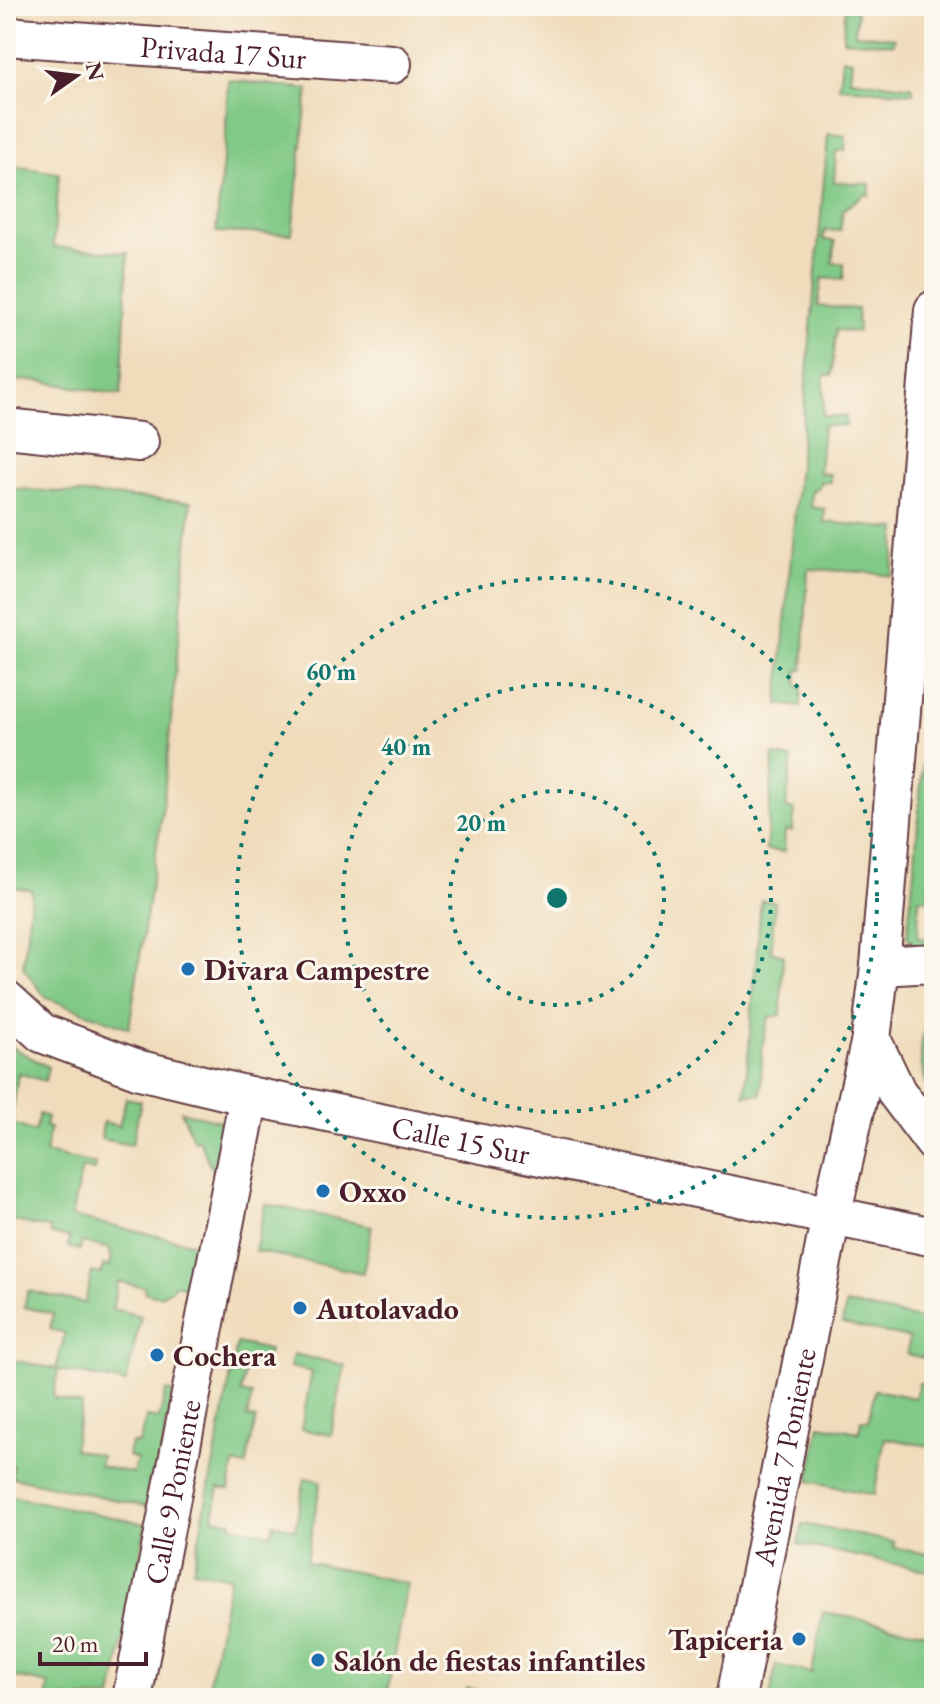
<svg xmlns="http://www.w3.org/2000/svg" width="940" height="1704" viewBox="0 0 940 1704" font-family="'EB Garamond',serif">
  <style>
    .green { fill: #81c986; stroke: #667458; stroke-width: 2 }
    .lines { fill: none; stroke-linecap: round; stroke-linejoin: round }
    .minor-casing { stroke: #633b41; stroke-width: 42 }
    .minor { stroke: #fff; stroke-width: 38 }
    .ring { fill: none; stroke: #0f766e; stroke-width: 4; stroke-dasharray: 4 8 }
    .poi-dot { fill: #1f6fb2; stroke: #fbf7ec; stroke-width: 3 }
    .labels { text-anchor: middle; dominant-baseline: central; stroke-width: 6; stroke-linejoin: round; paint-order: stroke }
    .street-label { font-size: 30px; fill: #4a1f2b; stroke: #fbf7ec }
    .poi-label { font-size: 30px; font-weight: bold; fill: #4a1f2b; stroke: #fbf7ec; text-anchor: start }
    .centre { fill: #0f766e; stroke: #fbf7ec; stroke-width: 4 }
    .ring-label { font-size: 24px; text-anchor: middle; font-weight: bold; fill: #0f766e; stroke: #fbf7ec; stroke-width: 6; stroke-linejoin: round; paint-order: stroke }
  </style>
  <rect width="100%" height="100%" fill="#fbf7ec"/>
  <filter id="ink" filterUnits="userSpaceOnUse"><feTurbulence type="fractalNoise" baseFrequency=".0125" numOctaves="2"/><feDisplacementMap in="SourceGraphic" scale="16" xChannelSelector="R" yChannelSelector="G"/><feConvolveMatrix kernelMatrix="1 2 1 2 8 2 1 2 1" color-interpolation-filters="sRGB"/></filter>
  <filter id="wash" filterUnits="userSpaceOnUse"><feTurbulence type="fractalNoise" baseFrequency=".006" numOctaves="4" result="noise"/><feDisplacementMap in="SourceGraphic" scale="32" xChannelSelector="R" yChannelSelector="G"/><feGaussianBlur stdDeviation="1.8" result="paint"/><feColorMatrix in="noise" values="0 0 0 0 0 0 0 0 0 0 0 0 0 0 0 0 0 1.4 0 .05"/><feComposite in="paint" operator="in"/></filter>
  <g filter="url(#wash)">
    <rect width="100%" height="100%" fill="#f0dcbb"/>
    <path class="green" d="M845,8l12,2 -2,24 40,4 -1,6 -51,-4z
      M842,58l10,2 -2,19 63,8v6l-74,-6z
      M228,80l80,9 -16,145 -76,-2 10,-105z
      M828,134l18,2 -1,15h-9l-2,31 36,2 -1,11 -4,-1 -22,16 -3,21 -15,-1 -2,9 12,3 -3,21 12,1 -1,16 -21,-2 -4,28 39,3 1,23 -22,-2 -4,45h-8l-1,41 23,1v9l-23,-1 -4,48 11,1v8h-10l-1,6 -7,2 -1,17 14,2 -1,13 73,7 -5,47 -28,-4 -56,-3 -5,101h-5l-1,16h5l-1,21 -23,-3z
      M6,165l53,8 -6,74 75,6 -7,142 -81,-14 -34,-1z
      M6,488l185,14 -28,304 -34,222 -83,-30 -23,-31 9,-77 -26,-4z
      M926,715h8v167l-5,1 -1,16 -9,-1 -1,40 16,1v12l-13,4 -14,-19 8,-74z
      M774,755l18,4 -6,49 9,2 -3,21h-7l-1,21 -18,-2z
      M761,900l14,2 -4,49 12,4 -2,60 -12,2 -7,29 -1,48 -16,1z
      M934,1005v96c-18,-35 -15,-55 -5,-92z
      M6,1044l42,23 -3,14 -27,-8 -7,50 24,9 4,-18 8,3 -2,10 5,1 -5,25 50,11 -1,7 -12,-3 -11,49 133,29 -9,42 -21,-4 -1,4 -14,8 -15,-4 1,-5 -27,-5 -6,27 29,7 -15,67 -68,-13 -5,28 29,7 -9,44 28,6 -2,11 34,7 4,-14 -9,-3 3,-13 8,1 7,-27 13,2 7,-28 7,1 -24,115 -138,-30 2,-11 -7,-2v-105l50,10 9,-36 -15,-4 3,-15 -29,-7 4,-16 57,12 7,-31 9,2 2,-9 7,2 2,-12 -3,-1 1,-5 -28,-7 -2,8 -12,-3 2,-9 -20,-4 1,-5 -45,-10z
      M126,1098l15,3 -9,44 -31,-6 2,-17 16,4z
      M181,1111l50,13 -15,55 -17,-39 -5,1z
      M265,1204l107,22 -9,47 -108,-22z
      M846,1304l84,17 -7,37 -16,-4 2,-16 -67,-14z
      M237,1343l32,7 -3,14 -19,-4 -6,33 11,2 -5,22 9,2 -10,47 -12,-2 -5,26 -10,-2 -6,30 19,4v4l39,8 3,-10 21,5 10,-51 16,3 -15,81 101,21 -21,115h-153l-26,-5 23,-116 -37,-7z
      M293,1354l52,11 -14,70 -30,-6 11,-57 -22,-5z
      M919,1383l15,3v61l-49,-9 -11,57 -65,-14 11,-56 39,7 2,-12 7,1 7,-31 40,8z
      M6,1495l140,29 -34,174h-65l2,-14 -43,-9z
      M803,1524l91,18 -1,5 40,8 1,-2v19l-136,-28z
      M823,1612l111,22v53l-2,11h-162l6,-33 36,8z
      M466,1688l50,10h-52z"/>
  </g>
  <g filter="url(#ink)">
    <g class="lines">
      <defs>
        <g id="minor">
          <path id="s1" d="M6,36l386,28"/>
          <path d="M6,428l133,14"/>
          <path d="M880,966l54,-3"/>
          <path id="s2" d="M6,1000l36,33 98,37 109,26 685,141"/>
          <path d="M871,1039l26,54 37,49"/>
          <path id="s3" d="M132,1698l117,-602"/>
          <path id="s4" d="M736,1698l95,-482 40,-177 9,-73 54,-656"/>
        </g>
      </defs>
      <use href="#minor" class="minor-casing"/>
      <use href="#minor" class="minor"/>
    </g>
  </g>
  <g class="ring">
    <circle cx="557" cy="898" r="107"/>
    <circle cx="557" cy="898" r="214"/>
    <circle cx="557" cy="898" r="320"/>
  </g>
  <g class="poi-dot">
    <circle cx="188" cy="969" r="8"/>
    <circle cx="323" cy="1191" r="8"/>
    <circle cx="300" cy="1308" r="8"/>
    <circle cx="157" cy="1355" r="8"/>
    <circle cx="799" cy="1639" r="8"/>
    <circle cx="318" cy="1660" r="8"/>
  </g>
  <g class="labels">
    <g class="street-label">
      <text stroke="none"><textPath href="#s1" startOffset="218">Privada 17 Sur</textPath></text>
      <text stroke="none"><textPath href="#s2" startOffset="482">Calle 15 Sur</textPath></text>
      <text stroke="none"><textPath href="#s4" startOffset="246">Avenida 7 Poniente</textPath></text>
      <text stroke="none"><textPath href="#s3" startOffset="210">Calle 9 Poniente</textPath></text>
    </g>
    <g class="poi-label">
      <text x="204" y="969">Divara Campestre</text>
      <text x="339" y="1191">Oxxo</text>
      <text x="316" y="1308">Autolavado</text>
      <text x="173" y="1355">Cochera</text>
      <text x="783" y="1639" text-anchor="end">Tapiceria</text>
      <text x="334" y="1660">Salón de fiestas infantiles</text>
    </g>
  </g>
  <circle cx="557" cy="898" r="12" class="centre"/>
  <g class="ring-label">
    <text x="331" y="680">60 m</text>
    <text x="406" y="755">40 m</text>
    <text x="481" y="831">20 m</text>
  </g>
  <rect width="940" height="1704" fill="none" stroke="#fbf7ec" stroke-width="32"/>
  <g transform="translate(76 76) rotate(76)" stroke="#fbf7ec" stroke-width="6" paint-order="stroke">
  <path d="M0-6L14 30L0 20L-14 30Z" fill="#4a1f2b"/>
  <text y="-12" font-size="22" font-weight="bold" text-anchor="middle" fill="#4a1f2b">N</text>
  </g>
  <path d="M40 1652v12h106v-12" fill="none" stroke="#4a1f2b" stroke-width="4"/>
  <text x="52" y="1652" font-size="24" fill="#4a1f2b" stroke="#fbf7ec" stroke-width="6" paint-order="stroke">20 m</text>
</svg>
